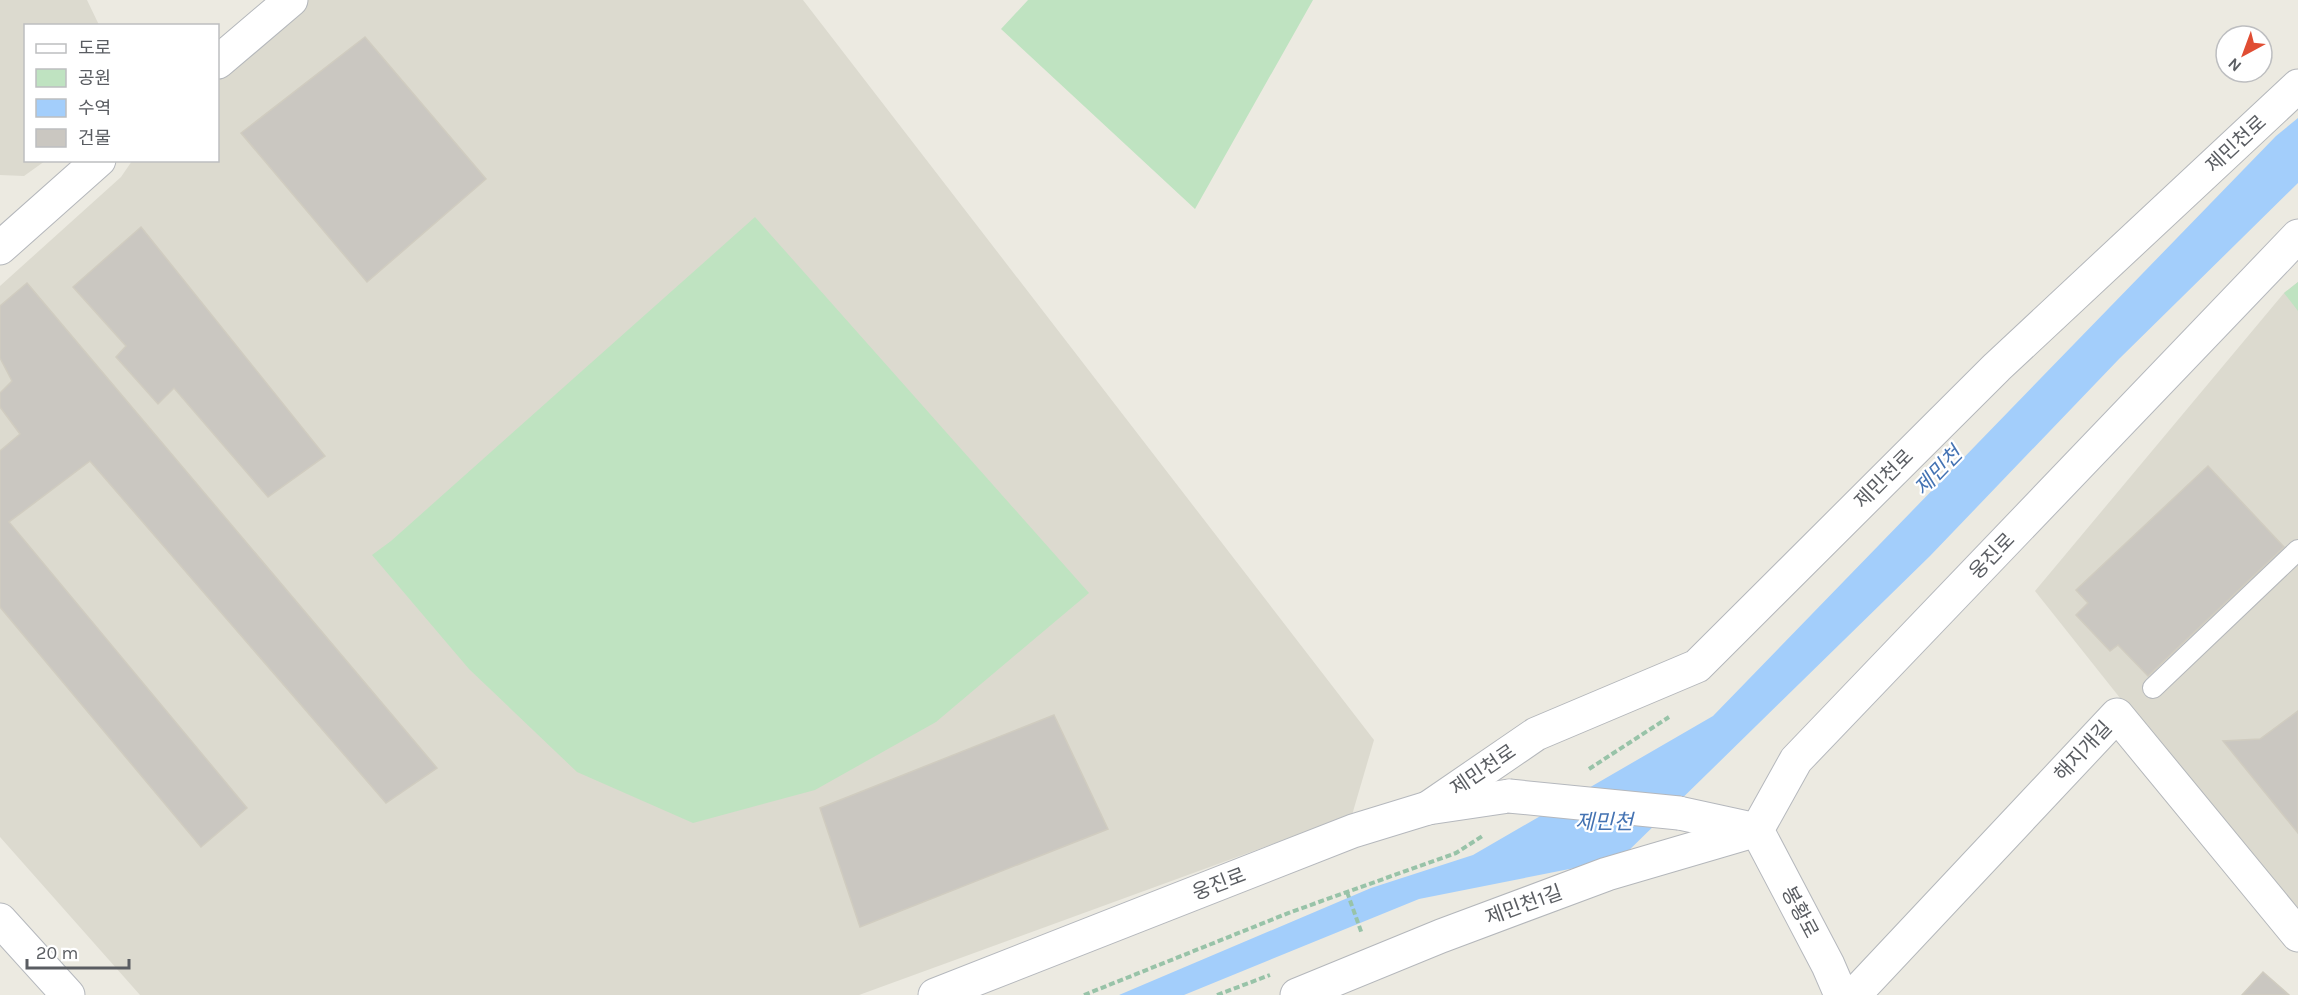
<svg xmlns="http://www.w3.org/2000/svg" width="2298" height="995" viewBox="0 0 2298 995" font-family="Karla,'Noto Sans KR',sans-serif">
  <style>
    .education { fill: #dcdacf }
    .green { fill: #bfe3c1 }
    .water { fill: #a3cefb }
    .building { fill: #cac7c1; stroke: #d0ccc0; stroke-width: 1.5 }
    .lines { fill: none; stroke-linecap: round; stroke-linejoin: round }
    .service-casing { stroke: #b4b7bb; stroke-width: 22 }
    .minor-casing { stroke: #b4b7bb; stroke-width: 35 }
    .secondary-casing { stroke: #b5b8bd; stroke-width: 35 }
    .path { stroke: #98c3a8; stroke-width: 4; stroke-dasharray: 6 3; stroke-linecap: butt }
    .service { stroke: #fff; stroke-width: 20 }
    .minor { stroke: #fff; stroke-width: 33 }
    .secondary { stroke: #fff; stroke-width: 33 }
    .secondary-bridge-casing { stroke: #b5b8bd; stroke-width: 35; stroke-linecap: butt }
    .secondary-bridge { stroke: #fff; stroke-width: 33 }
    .labels { text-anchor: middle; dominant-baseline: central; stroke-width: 4.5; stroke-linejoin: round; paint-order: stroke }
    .street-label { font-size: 20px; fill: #5a5d62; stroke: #fff }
    .water-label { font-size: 21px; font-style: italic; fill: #4473b3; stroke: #fff }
  </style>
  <rect width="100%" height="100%" fill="#eceae1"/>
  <path class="education" d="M0,0h87l12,25 -73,1v134l19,1 -21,15 -24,-1z
    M305,0h498l571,740 -22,75 -493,180h-719l-140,-158v-551l121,-109 11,-16 86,-1v-89z
    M2298,282v640l-263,-331 249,-298z"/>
  <path class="green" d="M1028,0h285l-118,209 -194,-180z
    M755,217l334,376 -153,129 -121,68 -122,33 -116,-51 -108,-103 -97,-114 19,-14z
    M2298,282v29l-14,-18z"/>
  <path class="water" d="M2298,118v65l-179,176 -189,197 -310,303 -201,40 -235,96h-65l252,-107 102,-33 240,-139 563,-580z"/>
  <path class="building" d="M365,37l121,142 -119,103 -126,-149z
    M141,227l184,229 -57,41 -94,-109 -16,16 -42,-47 10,-11 -53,-59z
    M27,283l410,485 -51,35 -296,-342 -81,61 238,286 -46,39 -201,-240v-156l20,-17 -20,-27v-14l12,-12 -12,-23v-52z
    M2208,466l76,81 -136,129 -30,-31 -8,6 -34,-36 12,-12 -12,-13z
    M2298,711v122l-75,-92 37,-2z
    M1054,715l54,114 -248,98 -40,-119z
    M2263,972l26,23h-47z"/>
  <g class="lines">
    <defs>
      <path id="service" d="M2153,688l145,-138"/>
      <path id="minor" d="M218,62l73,-62
        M0,248l99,-88
        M1428,808l108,-74 161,-68 300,-299 301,-281
        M1297,995l144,-59 166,-62 150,-44
        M1854,995l263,-280 181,220"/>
      <path id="secondary" d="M1679,813l78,17 39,-70 502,-524
        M1757,830l71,135 13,30
        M0,920l68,75
        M935,995l418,-164 75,-23 81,-12"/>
    </defs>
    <use href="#service" class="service-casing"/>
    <use href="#minor" class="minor-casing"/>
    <use href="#secondary" class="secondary-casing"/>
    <path class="path" d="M1589,769l80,-52
      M1347,892l15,42
      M1084,995l207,-83 165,-59 28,-18
      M1217,995l53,-20"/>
    <use href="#service" class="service"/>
    <use href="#minor" class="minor"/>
    <use href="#secondary" class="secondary"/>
    <defs>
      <path id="secondary-bridge" d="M1509,796l170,17"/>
    </defs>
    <use href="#secondary-bridge" class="secondary-bridge-casing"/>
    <use href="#secondary-bridge" class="secondary-bridge"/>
  </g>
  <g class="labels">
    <g class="street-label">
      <text transform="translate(2236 144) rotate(-43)">제민천로</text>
      <text transform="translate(1884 479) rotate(-45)">제민천로</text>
      <text transform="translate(1992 556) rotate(-46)">웅진로</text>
      <text transform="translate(2083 751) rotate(-47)">해지개길</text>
      <text transform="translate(1483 770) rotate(-34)">제민천로</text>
      <text transform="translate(1219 884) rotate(-21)">웅진로</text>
      <text transform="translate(1524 905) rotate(-20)">제민천1길</text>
      <text transform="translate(1800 912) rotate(62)">봉황로</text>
    </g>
    <g class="water-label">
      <text transform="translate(1938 471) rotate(-46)">제민천</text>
      <text x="1604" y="822">제민천</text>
    </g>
  </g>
  <rect x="24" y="24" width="195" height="138" fill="#ffffff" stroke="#bdbec0" stroke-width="1.5"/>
  <rect x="36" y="44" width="30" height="9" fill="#ffffff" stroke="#bdbec0" stroke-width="1.5"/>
  <text x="78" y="54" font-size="18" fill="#5a5d62">도로</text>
  <rect x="36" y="69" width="30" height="18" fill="#bfe3c1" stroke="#bdbec0" stroke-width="1.5"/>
  <text x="78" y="84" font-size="18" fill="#5a5d62">공원</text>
  <rect x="36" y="99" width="30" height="18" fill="#a3cefb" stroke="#bdbec0" stroke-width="1.5"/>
  <text x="78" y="114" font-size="18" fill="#5a5d62">수역</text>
  <rect x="36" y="129" width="30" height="18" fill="#cac7c1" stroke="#bdbec0" stroke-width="1.5"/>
  <text x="78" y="144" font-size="18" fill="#5a5d62">건물</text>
  <g transform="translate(2244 54) rotate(221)"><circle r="28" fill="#ffffff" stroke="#bdbec0" stroke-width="1.5"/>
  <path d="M0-4.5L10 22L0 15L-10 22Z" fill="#e04d33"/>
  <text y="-9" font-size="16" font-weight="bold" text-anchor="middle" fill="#5a5d62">N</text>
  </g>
  <path d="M27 959v9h102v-9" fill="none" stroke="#5a5d62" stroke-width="3"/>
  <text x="36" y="959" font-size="18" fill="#5a5d62" stroke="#ffffff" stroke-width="4.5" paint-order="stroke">20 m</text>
</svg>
